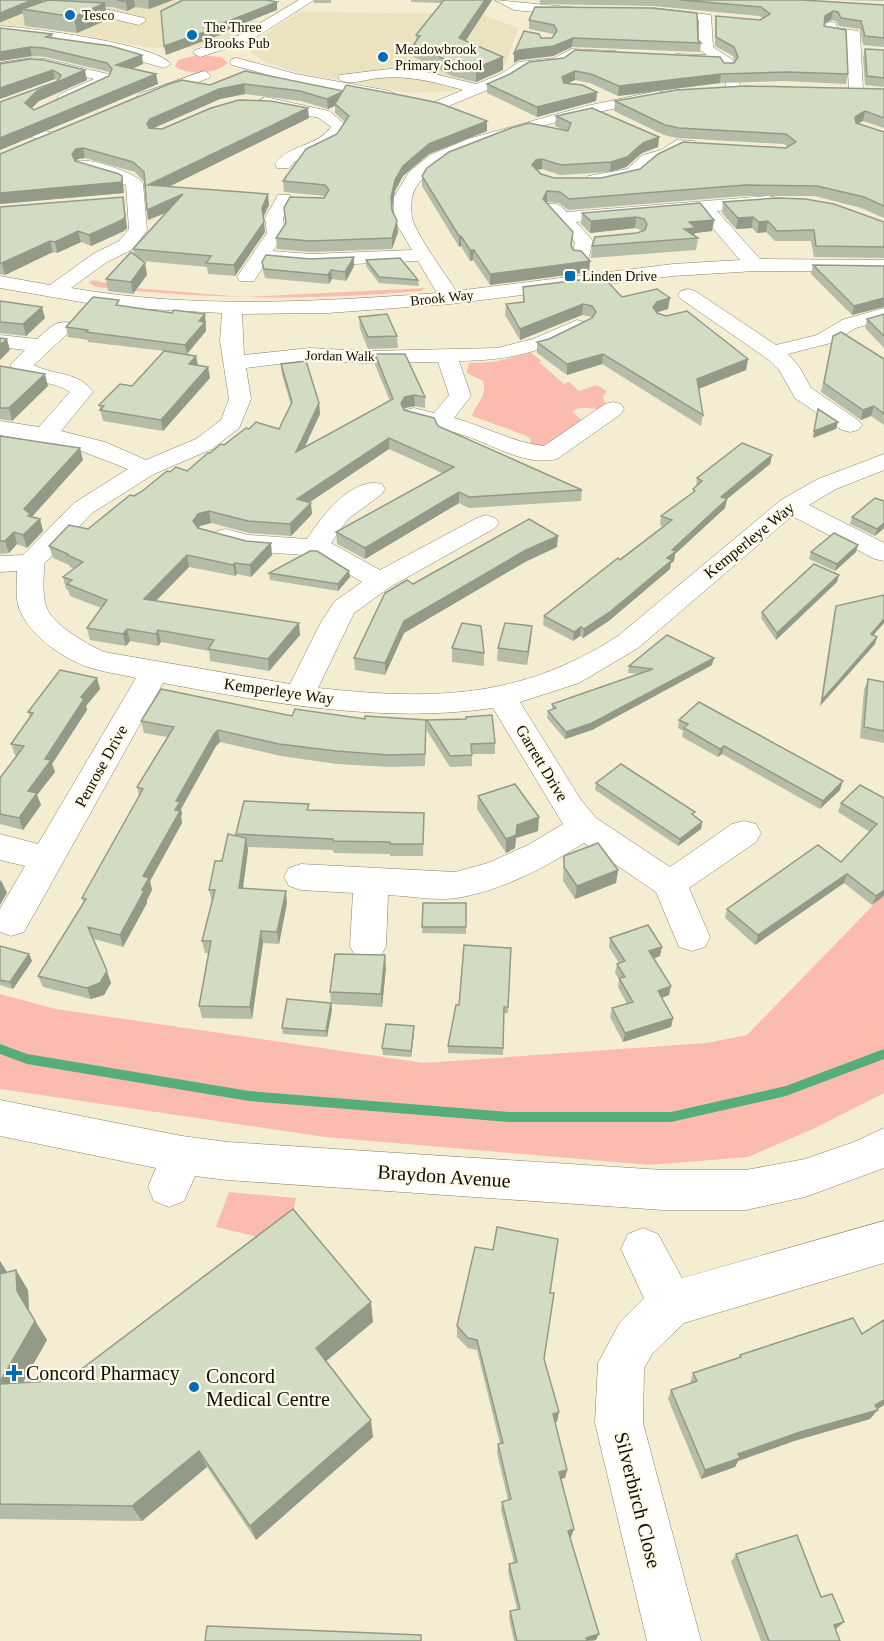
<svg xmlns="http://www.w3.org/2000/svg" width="884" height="1641" viewBox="0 0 884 1641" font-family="'Times New Roman',serif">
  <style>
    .built { fill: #ebe2c0 }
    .green { fill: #fbbcaf }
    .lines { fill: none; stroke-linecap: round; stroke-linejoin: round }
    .stream { fill: #56ac7b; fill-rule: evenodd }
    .minor-casing { stroke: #8a836b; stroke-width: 1 }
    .minor { fill: #fff; fill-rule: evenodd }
    .wall { fill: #b5bda8 }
    .shaded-wall { fill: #939a88 }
    .building { fill: #d2dcc3; stroke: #939a88; stroke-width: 1.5 }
    .poi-dot { fill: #046bb7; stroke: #fefaea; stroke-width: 2 }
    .labels { text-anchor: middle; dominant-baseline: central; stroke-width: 4.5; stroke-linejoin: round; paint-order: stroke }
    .far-poi-label { font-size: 14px; fill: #0e0c04; stroke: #fefaea; text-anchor: start }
    .far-street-label { font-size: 14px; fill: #0e0c04; stroke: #fefaea }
    .street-label { font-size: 16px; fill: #0e0c04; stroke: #fefaea }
    .near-street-label { font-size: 20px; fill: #0e0c04; stroke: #fefaea }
    .near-poi-label { font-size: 20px; fill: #0e0c04; stroke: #fefaea; text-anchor: start }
  </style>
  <rect width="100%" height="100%" fill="#f4edd2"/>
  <path class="built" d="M0,0h195l-14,7 82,15 -50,21 -19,4 -14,2 -36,-2 -90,-18 -54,-2z
    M299,12l182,2 37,14 -11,33 -8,12 -48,18 -41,2 -110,-20 -33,-10 -17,-11 8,-13z"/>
  <path class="green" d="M197,55l24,2 7,6c-13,12 -39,12 -53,4l3,-7z
    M93,280l29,7 122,10 182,-9 -5,3c-109,10 -216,8 -325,-4l-7,-4z
    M531,353l11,8 -3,1 25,22 5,-2 10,9 17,-6 11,6 -4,6 4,11c-12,4 -25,-5 -35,4l12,10 -45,26 -10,-2 2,-6 -4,-4 -55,-20c4,-14 16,-19 11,-35l-16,-8 2,-10 24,-1z
    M884,894v199l-69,35 -67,29 -98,8 -325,-28 -325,-48v-95l56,15 368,54 282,-20 41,-8z
    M229,1192l67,6 -4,17 -30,23 -46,-11z"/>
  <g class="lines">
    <path class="stream" d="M0,1044l27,10 222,37 260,21h162l115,-26 98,-37v10l-98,37 -115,26h-162l-260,-21 -222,-37 -27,-10z"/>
    <defs>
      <path id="minor" d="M299,0h15l-64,41 -50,16 -7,-4 2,-3 45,-15z
        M495,0l83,8 6,4 -6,4 -64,-6z
        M61,6l49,4 34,8 2,3 -7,4 -29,-7 -54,-5 -1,-3 1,-3z
        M654,8l57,7 2,32 20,13 8,29 -2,3h-10l-2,-3 -7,-25 -49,-3 -2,-3 7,-4 31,1 -8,-6v-29l-50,-5 -1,-3z
        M831,22l5,1 1,5 21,3 2,3 3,56 -2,3h-10l-2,-3 -3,-53 -21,-3 -2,-3 3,-8z
        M0,26c31,2 153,17 171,38l-7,4 -80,-23 -84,-11z
        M572,49l44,2 7,4 -7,4 -42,-2 -11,8 -35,4 -19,12 -70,29 -8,-5 3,-3 29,-12c-28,-8 -55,-15 -84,-12 -12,1 -33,9 -41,0l2,-3 57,-7 29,4 50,12 23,-9 20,-13 35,-4z
        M32,58l14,1 62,15 4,6 -2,3 -45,19 -8,-5 3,-3 34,-15 -48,-12 -14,-1 -32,5v-8z
        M237,58l59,16 94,17 7,4 -7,4 -96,-17 -62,-17 -2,-3 2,-3z
        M204,71l7,4 -2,3 -60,22 -5,2 -8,-5 3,-3z
        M658,91l5,1 2,3 -2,3c-49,12 -242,44 -251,100 -1,6 -1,18 1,23 7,19 31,51 43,70l217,-27 67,-4 -41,-48 -123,10 17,19 -5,19h-14l-2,-4 3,-14 -31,-34 3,-4c10,-2 13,1 20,8l201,-16 6,1 3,4 -3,4 -57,6 43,48 124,1v12l-129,-1 -82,5 -223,28 -122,9 -86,1 2,41 66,-7 57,3 130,-3 36,-9 44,-19 7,2 3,4 -3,4c-46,23 -73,30 -125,31l12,35 -17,22c30,8 60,25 90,28l61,-42 8,-2 8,2 3,5 -3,5 -64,45c-33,8 -66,-16 -97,-25 -18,-6 -36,-10 -54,-14l-3,-5 3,-5 8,-2 20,5 15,-18 -11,-33 -71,1 -57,-3 -64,8 5,31 -12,29 -27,21 -58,25 -62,39 -48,51c0,13 -2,29 2,42 6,19 41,38 58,46l186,32 30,-60 14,-22 28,-20 -44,-26 -70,-5 -31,-8 -4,-6 4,-6 9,-2 23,6 58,4c14,-22 45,-63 75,-55l3,5 -3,5 -34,25 -17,24 49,27 97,-52 9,-3 9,3 4,5 -4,5 -105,59 -36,26 -36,75c113,12 201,12 300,-52l163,-136 37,-21 66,-25v16l-48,19 -27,16 75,38v18l-9,-2 -83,-43 -154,132 -59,35 -59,19 61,98 15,18 74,49 62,-43 12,-3 12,3 5,9 -5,9 -67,46 21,49 -5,10 -13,4 -13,-4 -23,-55 -72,-49c-40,25 -81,47 -127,55 -21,3 -48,-2 -69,-3l-2,51 -5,10 -13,4 -13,-4 -5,-10 3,-53 -52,-3 -12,-4 -5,-9 5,-9 12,-4 154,8 33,-9 40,-18 35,-21 -70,-116c-110,16 -222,-5 -330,-25l-139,249 -13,4 -11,-4v-23l25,-43 -25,-6v-26l38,10 98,-166c-17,-4 -34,-6 -51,-12 -24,-9 -57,-32 -66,-58 -4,-11 -2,-25 -2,-37l-17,1v-16l23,-1 51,-52 54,-34 -52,-20 -76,-14v-14l39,6 31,-35c-19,-13 -46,-7 -60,-27l15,-15 -25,-3v-12l37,4c11,-9 18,-20 33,-16l3,4 -3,4 -36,34c20,11 45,6 59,27l-32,39 44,11 41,18 50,-21 25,-19 8,-21 -9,-58 2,-28 -112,-6 -110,-19v-12l50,9 43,-31 26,-13 10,-12 -3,-44 -48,-16 -2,-4 2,-4c13,-3 56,11 65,22l4,47 -14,19 -26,13 -36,26c121,21 244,14 366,5l-19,-32 -107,5 -45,-4 -12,19h-14l-3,-4 30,-44 -2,-15 13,-23h12l3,4 -10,19 2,15 -12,18 38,3 101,-4 -18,-30v-23l15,-25 21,-17 38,-16 118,-33z
        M265,97l64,14 18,15 -11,17 -42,19 -5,6h-12l-2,-4c14,-20 42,-17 56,-37l-12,-9 -59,-13 -3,-3z
        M0,120l58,14 2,3 -8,5 -52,-12z
        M677,140l17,1 8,5 -8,5 -13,-1c-9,7 -17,7 -26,13 -6,3 -10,9 -15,13 -13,8 -38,11 -52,8l-3,-4 3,-4 39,-7 16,-14 18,-5z
        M688,289l7,2 81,54 41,-10 25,-15 42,-12v12l-28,8 -25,15 -43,11 12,14 11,20 47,32 4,5 -4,5 -8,2 -8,-2 -47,-32 -16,-28 -10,-10 -88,-61 -3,-4 3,-4z
        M0,1100l182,36 45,6 436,28h83l59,-11 49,-17 30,-14v40l-79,29 -59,13h-83l-436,-30 -32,-4 -11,25 -15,6 -15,-6 -6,-14 8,-19 -156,-32z
        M884,1221v42l-200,60 -32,31 -8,14 -1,55 58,218h-54l-52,-218 3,-60 22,-41 24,-24 -23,-49 7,-15 15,-6 15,6 24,44z"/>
    </defs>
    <use href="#minor" class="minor-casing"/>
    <use href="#minor" class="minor"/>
  </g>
  <path class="wall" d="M0,0h173l-24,9 -14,-2 -8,4 -14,-4h-8l2,13 -30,13 -52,-7 -2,-13 -22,9z
    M314,0h17v3h-17z
    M411,0h81l-26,40 37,30 -27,12 -24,-6 -38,-19v-13l2,-2v-7l26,-32 -31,-1z
    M540,0h262l82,5v42l-21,-2 -3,-16 -21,-3 -3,-5 -5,-1 -7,3v3l24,48 -2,10 -62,-3 -64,2 -102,13 -28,-13 -15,-3 -8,3 30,9 -1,9 -59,16 -50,-24v-9l23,-10 224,-11 1,-1 -2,-6 -18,-10v-22l1,-8 44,4 3,-2 -4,-2 -106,-10 -113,-2z
    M837,0h47v1z
    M529,20l169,20 3,3 -1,9 -128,-5 -19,9 -34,4 -5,3 27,-25h11l2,-3 -1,-1 -24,-5z
    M52,34l1,4 90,26 -11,5 24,5 2,10 -158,66v-48l58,-21 -3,-2 -55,20v-35l30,-5 57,21 -48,21 -8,7 3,2 75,-34 1,-2 -1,-2 -63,-15 -14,-1 -32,5z
    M865,49l19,1v37l-19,-2 -2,-27z
    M245,71l242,60 -58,23 -26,22 -8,15 -3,16 6,25 -6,17 -81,3 -34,-3 -1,-11 49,-42 -41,-4 -1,-11 54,-47 8,-12 -10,-9v-7l-7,3 -27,-8 -56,-7 -25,5 -68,30h10l147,-11 -141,69 101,18 -6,13 2,14 -30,44 -27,-2 -1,-7 -64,-6 2,2 2,12 -14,19 -25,-3 -2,-12 28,-25 -1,-5 33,-36 -18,7 -4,-38 -9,-10 -50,-14 -7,1 -2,2 46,15 2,17 -124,11v-50l210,-69z
    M884,89v39l-21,-7 -5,2 26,9v86l-23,-10 -46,-12h-72l-175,14 -9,-7 -12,-1 -1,1 27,29 -1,15 1,3 17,11 -1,11 -99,13 -17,-25 -3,1 -9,-15 -2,1 -37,-61v-10l144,-45 -11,-5 1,-10 103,21 -1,10 -16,6 -16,14 -16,5 -50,3 -18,-6 -5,1 4,4 13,4h47l185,-30 2,-1 -4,-3 -107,-6 -13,-3 -50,-24 1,-10z
    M123,197l4,31 -3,3 -33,15 -10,-4 -24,11 -4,-1 -48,23 -5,-1v-67z
    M723,202l161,20v36l-70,-1 -3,-16h-36l-9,-9 -9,1 -5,-5 -16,1 -14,-16z
    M582,213l132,7 -2,11 -17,2 -1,3 4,2 -2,12 -105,8 1,-12 51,-15 -8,-3 -45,5 -9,-9z
    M354,257v9l-8,15 -14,-2 -3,5 -64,-6 -2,-7 -1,-9z
    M366,260l52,20 1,6 -40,-3 -13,-17z
    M813,265l71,1 -32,49 -41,-41z
    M523,287l99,10 46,12 -12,3 90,58 -47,18 4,27 -2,11 -99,-62 -35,11 -30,-22v-11l12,-3 43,-21 -1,-1 -9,-2 -62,25 -15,-25 1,-11 17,-2z
    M0,301l45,17 -19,18 -26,-3z
    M120,306l52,7 33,1 1,17 -19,23 9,2 2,9 10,2 2,11 -47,53 -60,-10 -4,-16 33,-19 32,-35 -76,-9v-2l-20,-3 -2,-10z
    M884,314v34l-19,-20 2,-9z
    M359,317l38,19 1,12 -30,1 -8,-20z
    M831,345l53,14v66l-13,-9 -10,4 -40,-28z
    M375,354l50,43v11l-10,-2 -10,2 -1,2 34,16 144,64 -1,11 -112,7 -10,-5 -94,56 -28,-15 -1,-12 106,-59 -53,-24 -79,53 2,12 -21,22 -42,-3 -38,-10 -11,3 -2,2 74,27 -21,22 -14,-3 -2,2 -46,-9 -33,34 144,34 -31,36 -59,-10 -1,-10 -48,-9 -3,4 -28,-5 -4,5 -36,-6 -3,-12 14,-20 -31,-12 -2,-6 -2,-1 -3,-12 11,-8 -4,-2 -1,-2 -16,-7 -4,-12 39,-17 82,-57 17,-1 23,-18 39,-24h30l12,-24 -9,-30 -1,-11 38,39 1,11 -15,33 85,-46 -15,-36z
    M0,366l48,20 -36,35 -12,-2z
    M0,436l83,24 -52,57 9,2 3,12 -16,17 -10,-4 -8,9 -9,1z
    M772,455l-2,9 -43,35 -2,9 -50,46 -1,7 -3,2 -1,6 -60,51 -27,18 -3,-2 -7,5 -30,-16 1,-9 119,-90 -3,-1 1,-9 32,-23v-4l3,-2 1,-9z
    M852,517l32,11 -9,8 -25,-12z
    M858,545l-2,7 -21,19 -26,-12 2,-7z
    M557,547l-32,15 -121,71 -19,42 -30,-5 -1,-12 59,-74z
    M269,573l81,4 -12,14 -68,-11z
    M837,582l-61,58 -15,-22 1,-6z
    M884,595v28l-11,12 4,2 -2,7 -55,62 14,-93 2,-7z
    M531,639l-4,26 -30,-4 1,-13z
    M452,648l32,5v13l-32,-4z
    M712,665l-120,65 -27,9 -18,-21 1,-7 4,-1v-6l87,-30 -11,-1 1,-7z
    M97,678l3,11 -14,17 1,4 -35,54 3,8 -18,23 4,10 -18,25 -23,-6v-46l17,-22 -2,-1 -4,-11 19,-27 -2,-5z
    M868,679l16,3v61l-24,-5 4,-48z
    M292,716l134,4 -1,46 -35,1 -53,-3 -56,-8 -61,-14 -4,4 -35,63 1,5 -1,2 1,7 -32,58 2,9 -5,10v3l-24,44 -29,-8 17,44 -7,12 -13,4 -48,-12 -5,-11 46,-73 -2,-5 57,-102 -2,-9 30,-50 -23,-4 -3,-12z
    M427,720l68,23v11h-23v12l-22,1 -23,-36z
    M679,720l161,70 -20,19 -98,-55 -4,3 -36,-20 1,-6 -5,-3z
    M596,783l98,33 8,6 -1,7 -23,17 -83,-56z
    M478,796l60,35 -22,7 -1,10 -9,5 -29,-44z
    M884,798v98l-12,9 -28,-22 -89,62 -30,-27 2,-9 114,-47 29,-30 -32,-20 3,-9z
    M309,810l115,15 -1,31h-33v-2l-56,-1 -1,-3 -86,-3 1,3 -5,39 44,14 -8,41 -16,-1 -11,76 -50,-1 -3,-12 9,-53h-3l-3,-12 10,-39 -3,-12 13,-29 14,-25v-2z
    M564,856l54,14 -2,13 -41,16 -12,-18z
    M423,903h43v31l-44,-1z
    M610,938l50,18 -6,2 15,37 -7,3 11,20 -2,9 -48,15 -13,-25 2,-9 15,-4 -9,-17 1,-8 -4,-6 2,-9 2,-1 -10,-16z
    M0,946l29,8 3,7 -19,28 -13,-4z
    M511,948l-3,65h-4l-1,42 -55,-2v-7l11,-41z
    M386,968l-4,39 -50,-3v5l-5,28 -44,-3 -1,-6 49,-25 -1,-11z
    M414,1026v7l-3,24 -28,-2 -1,-7z
    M0,1261l7,11 21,18 1,20 18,30 -24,43 44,-3 306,-58 -47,39 47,76 -117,103 -49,-73 -65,54 -142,-2z
    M550,1293l-6,66 13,63h-2l12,48 -2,8 -4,1 13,50 -3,8h-1l26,103 -3,1h-79l-5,-23 1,-7 7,-2 -9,-37 1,-8 5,-1 -13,-53 1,-8 6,-2 -11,-47 1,-9h2l-23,-94 -9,-2 -11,-11v-11z
    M740,1355l144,50 -7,4 -7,10 -76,22 -56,20 -3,6 -34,12 -33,-80 3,-9 19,-7 3,-10 45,-15z
    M736,1554l85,43 15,32h-1l5,12h-79l-30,-79z"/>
  <path class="shaded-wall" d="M32,0h10l1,5 -21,4 1,4 -22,9 -1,1v-10z
    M131,0h3l1,7 -8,4 -1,-9z
    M150,0h23l-24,9 -1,-8z
    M485,0h7l-33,51v-13z
    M277,2v8l-57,23v2l-54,20 -2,-9z
    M105,3l2,17 -30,13 -3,-16z
    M833,11l-2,9 -8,4 2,-8z
    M573,38l-1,9 -19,9 -34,4 -5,3v-10l5,-3z
    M30,47l2,9 -32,5v-9z
    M142,55l1,9 -25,11 -2,-10z
    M503,57v13l-27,12v-14z
    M53,70l2,9 -55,20v-11z
    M85,70l2,10 -48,21 -12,12 -2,-10 12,-12z
    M575,71v9l-13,6v-9z
    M156,74l2,10 -158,66v-12z
    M721,74l-1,9 -102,13 1,-10z
    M244,84l1,10 -25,5 -69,30 -3,4 -1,-10 3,-4 69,-30z
    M342,92l-7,12v2l-7,3 -1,-10z
    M597,92l-1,9 -59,16v-10z
    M308,108l1,10 -159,78 -2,-11z
    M865,111l-2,10 -10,5 2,-9z
    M487,121v10l-58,23 -26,22 -8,15 -3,17 -1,-11 4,-17 8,-14 26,-22z
    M659,137l-1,10 -16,6 -16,14 -16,5 1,-10 32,-19z
    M83,148l2,10 -7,1 -4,5 -2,-10 4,-5z
    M542,159v10l-6,1 -4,-5 4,-5z
    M122,176l2,17 -124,11v-11z
    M547,191v11l-5,8 1,-11z
    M183,194l1,11 -36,15 -1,-10z
    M268,194l1,11 -6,13 -1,-10z
    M123,197l4,31 -3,3 -33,15 -2,-11z
    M636,217l-1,11 -45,5 1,-12z
    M753,217l-1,11 -16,1 2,-11z
    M714,220l-2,11 -17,2 -1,6 -10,-10 5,-7z
    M397,221l1,11 -6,17v-11z
    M768,221l-2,11 -9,1 2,-11z
    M264,222l1,10 -30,44 -1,-11z
    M78,231l3,11 -24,11 -2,-11z
    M459,236h2v10l-2,1z
    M50,241l3,11 -48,23 -3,-12z
    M470,250h4l-1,10 -3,1z
    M354,257v9l-8,15 -1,-9z
    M590,261l-1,11 -99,13v-11z
    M145,263l2,12 -14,19 -2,-12z
    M331,270l1,9 -3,5 -1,-9z
    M670,298l-2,11 -13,4 -2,-6 4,-5z
    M884,298v9l-32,8 2,-9z
    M583,304l-1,11 -62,25v-11z
    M42,307l3,11 -19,18 -3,-12z
    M205,314l1,17 -19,23 -2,-9 14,-24z
    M7,339l3,11 -10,10v-15z
    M603,354l-1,10 -35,11v-11z
    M196,356l2,10 -9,-2z
    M748,359l-2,11 -50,20 1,-11z
    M208,367l2,11 -47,53 -2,-11z
    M45,374l3,12 -36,35 -3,-13z
    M414,395l1,11 -10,2 -4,6v-11l4,-6z
    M319,403l1,11 -23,49 -1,-11z
    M874,406l-3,10 -10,4 2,-10z
    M838,422l-2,7 -23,9 1,-7z
    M389,438v11l-91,61 -1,-11z
    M80,448l3,12 -52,58 9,1 3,12 -16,17 -4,-13 1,-26z
    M772,455l-2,9 -43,35 -2,9 -50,46 -1,7 -3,2 -1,6 -60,51 -27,18 1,-9 83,-71 5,-8 49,-53z
    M459,492v11l-94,56v-11z
    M311,503l1,11 -21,22 -1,-12z
    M209,511l2,12 -11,3 -5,7 -2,-12 5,-7z
    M884,523v5l-9,8 2,-7z
    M14,532l3,12 -8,9 -4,-12z
    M558,536l-1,11 -32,15 -121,71 -19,42v-12l19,-42 122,-71z
    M271,543l1,12 -21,22 -1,-12z
    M858,545l-2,7 -21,19 2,-7z
    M187,555l2,12 -43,44 -2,-12z
    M235,563l2,11 -2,2 -2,-11z
    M349,571l1,6 -12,14v-7z
    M839,575l-2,7 -61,58 1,-7z
    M884,619v4l-16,18 3,-7z
    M299,623l1,12 -31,36 -1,-12z
    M532,626l-1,13 -4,26 1,-13z
    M581,627l-1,9 -7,5 1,-9z
    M127,629l3,12 -4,5 -3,-12z
    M158,630l3,12 -3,4 -2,-12z
    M877,637l-2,7 -55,62 2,-6z
    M714,658l-2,7 -120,65 -27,9 1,-7z
    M97,678l3,11 -14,17 1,4 -35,54 3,8 -18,23 4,10 -18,25 -4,-12 9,-27 17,-32 36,-62z
    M218,730l2,12 -4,4 -35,63 1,5 -1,2 1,7 -32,58 2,9 -5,10v3l-24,44 -3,-12 22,-45 1,-14 32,-66 1,-9 38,-67z
    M724,746l-2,8 -4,3 2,-8z
    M843,781l-3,9 -20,19 3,-8z
    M539,817l-1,14 -22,7 -1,10 -9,5v-14l11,-14z
    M702,822l-1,7 -23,17 2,-7z
    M246,838l2,12 -7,51 -2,-13z
    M618,870l-2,13 -41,16 2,-13z
    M847,874l-3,9 -89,62 3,-10z
    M1,880l6,13 -7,12v-23z
    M884,890v6l-12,9 4,-9z
    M286,891l1,12 -8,41 -2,-12z
    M261,931l2,12 -11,76 -2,-12z
    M662,947l-2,9 -12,5 1,-10z
    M29,954l3,7 -19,28 -3,-7z
    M385,955l1,13 -4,39 -1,-13z
    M107,971l4,12 -7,12 -13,4 -4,-11z
    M671,986l-2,9 -13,5 2,-9z
    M331,1003l1,6 -5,28 -1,-6z
    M673,1018l-2,9 -48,15 2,-9z
    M414,1026v7l-3,24v-6z
    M0,1261l10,16h-10z
    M16,1270l12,20 1,20 -12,-19z
    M371,1302l2,20 -54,45 -3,-19z
    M35,1321l12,19 -35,61 -12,-16v-3z
    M884,1400v5l-8,5h2l-8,9 -76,22 -56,20 -3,6 -34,12 4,-9 33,-16 137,-49z
    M559,1412l-2,10 -6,1 2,-9z
    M371,1420l2,17 -117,103 -6,-14z
    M199,1451l8,16 -65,54 -10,-15z
    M567,1470l-2,8 -8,2 2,-8z
    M574,1529l-3,8 -5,2 2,-8z
    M844,1622l-8,7 -10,3 8,-7z
    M599,1634l-3,6 -11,1 1,-3z"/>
  <path class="building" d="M0,0h32l-32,13z
    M48,0l57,3 -31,14 -52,-8z
    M118,0h13l-5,2z
    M183,0h83l11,2 -59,23 1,2 -55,19 -3,-35z
    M444,0h41l-26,38 44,19 -27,11 -24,-5 -38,-19 6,-8 -4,-1z
    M681,0h121l82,5v33l-19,-2 -4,-15 -20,-3 -3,-6 -5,-1 -8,5 -1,10 22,4 2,44 -62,-2 -65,2 -102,12 -28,-12 -16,-3 -13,6 2,6 18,2 15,7 -60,15 -50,-23 23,-10 19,-12 35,-4 11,-8 145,7 4,6h10l4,-6 -4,-10 -18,-10v-21l44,4 10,-6 -9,-7z
    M535,7l116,1 46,5 1,27 3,3 -128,-5 -19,8 -35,4 -5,3 10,-22 15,3 2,4h11l5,-7 -3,-6 -25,-5z
    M0,28l52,6 -6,3 65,9 31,9 -26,10 40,9 -156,64v-36l58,-21 3,-6 -8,-5 -53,18v-24l30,-5 14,1 41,10 -48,21 -12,12 9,7 75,-34 3,-7 -5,-6 -63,-15 -14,-1 -30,5z
    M865,49l19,1v28l-17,-2z
    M245,71l98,20 3,-6 59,11 34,7 48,18 -58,23 -26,22 -8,14 -4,17 1,13 5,11 -5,17 -82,3 -34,-3 10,-15 -2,-15 6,-11 34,1 5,-8 -4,-5 -42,-4 23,-32 31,-15 12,-18 -14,-12 7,-12 -15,7 -27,-8 -56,-7 -25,5 -69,30 -3,4 2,5 13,1 49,-21 28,-8 32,1 37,7 -160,77 120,9 -6,14 2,14 -30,43 -28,-2 5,-7 -78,-7 50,-55 -36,16 -3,-38 -11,-10 -50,-14 -7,1 -4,5 3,7 44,13 3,2v6l-122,11v-39l169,-70 13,-4 28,5z
    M746,86l138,3v29l-19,-7 -10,6 1,6 28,9v74l-20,-9 -47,-11 -72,-1 -176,14 -9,-7 -13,-1 -4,8 30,33 -2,13 2,5 8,1 9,10 -100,13 -16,-24h-4l-9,-14h-2l-37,-60 5,-8 22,-16 62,-24 18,-5 39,8 3,-8 -15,-7 36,-8 67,29 -16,6 -16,14 -16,5 -50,3 -19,-6 -6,1 -4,5 9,9 13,4h47l39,-9 18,-15 25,-12 103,6 10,-6 -10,-8 -107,-6 -14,-3 -50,-24 61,-11z
    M123,197l2,20 -3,3 -33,15 -11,-4 -23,11 -5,-1 -48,22h-2v-56z
    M777,198l28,1 29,5 50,18v25l-68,-1 -2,-16 -37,1 -9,-10 -9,1 -6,-5 -15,1 -15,-16z
    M700,203l14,17 -25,2 7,6 -12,1 14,9 -106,8 3,-9 42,-4 8,-3 2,-6 -3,-5 -8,-2 -45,4 -9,-8z
    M131,252l14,11 -14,19 -25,-3z
    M266,255l44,4 44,-2 -9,15 -14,-2 -3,5 -64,-6 -2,-7z
    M400,258l18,22 -39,-3 -13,-17z
    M813,265l71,1v32l-30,8z
    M603,277l19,20 35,-8 13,9 -13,4 -4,5 4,6 9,3 21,-5 61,48 -51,20 6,36 -100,-61 -36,10 -30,-22 12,-3 43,-21 4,-6 -4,-6 -9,-2 -63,25 -14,-25 18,-2 -1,-15z
    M93,297l26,3 -3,5 56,8 2,-3 31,4 -6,7 6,1 -20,23 -99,-13 2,-2 -22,-3z
    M0,301l42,6 -19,17 -23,-2z
    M387,314l10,22 -29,1 -9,-20z
    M884,314v22l-17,-17z
    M841,332l43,27v55l-10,-8 -11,4 -39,-27 9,-47z
    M0,338l7,1 -7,6z
    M164,351l32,5 -7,8 19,3 -47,53 -61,-10 4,-4 -5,-1 21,-21 12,2z
    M375,354h30l20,43 -11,-2 -9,2 -4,6 3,7 30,8 4,8 144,64 -113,7 -10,-5 -94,56 -29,-16 118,-65 -65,-29 -92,61 14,4 -21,21 -42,-3 -39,-10 -11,3 -5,7 5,7 48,13 25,2 -21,22 -15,-2 -2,2 -46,-10 -43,44 155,24 -31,36 -60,-10 6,-9 -56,-10 -2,4 -29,-5 -4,5 -36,-6 20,-28 -40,-16 5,-4 -9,-3 20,-15 -16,-7 1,-1 -19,-8 20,-21 19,4 42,-34 4,1 7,-4 26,-21 3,1 6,-5 11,4 21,-18h2l11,-9 3,1 22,-17 3,1 7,-7 23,7 13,-27 -11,-38 25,-3 13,42 -23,49 97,-53z
    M0,366l45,8 -36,34h-9z
    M818,409l20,13 -24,9z
    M0,436l80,12 -56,61 6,5 -2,2 12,3 -17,16 -9,-3 -9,9h-5z
    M742,443l30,12 -51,42 6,2 -55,51 4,1 -9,7 5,2 -61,51 -27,18 -3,-2 -7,5 -30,-16 74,-58 2,2 52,-40 -11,-4 34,-25 -2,-2 9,-8 -5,-3z
    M875,498l9,3v22l-7,6 -25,-12z
    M529,519l29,17 -32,14 -122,71 -19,42 -31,-5 31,-65 22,-13 6,4z
    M834,533l24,12 -21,19 -26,-12z
    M310,551h7l32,20 -11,13 -69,-11z
    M814,564l25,11 -62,58 -15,-21z
    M884,595v24l-13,15 6,3 -55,63 14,-94z
    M462,623l19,3 3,27 -32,-5z
    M505,623l27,3 -4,26 -30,-4z
    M667,635l47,23 -122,65 -26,9 -18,-21 8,-3 -4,-4 101,-35 -24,-3z
    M60,670l37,8 -16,19 3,2 -39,60 6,1 -23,31 9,2 -18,25 -19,-4v-36l24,-32 -13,-2 22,-31 -5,-1z
    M868,679l16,3v49l-20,-4z
    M161,689l131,27 3,-7 70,10v-3l61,4 -1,34 -36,1 -53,-4 -57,-7 -61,-14 -4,4 -38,67 4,1 -5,8 5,1 -37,65 6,2 -7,12 2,1 -24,44 -32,-8 19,44 -7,12 -13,5 -49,-12 48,-77 -4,-1 61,-109 -6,-2 37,-60 -33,-6z
    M699,702l144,79 -20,20 -99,-55 -4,3 -36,-21 4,-4 -9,-4z
    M492,715l3,28 -24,1 1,11 -22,1 -23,-36 39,-1v-2z
    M621,764l74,48 -3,2 10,8 -22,17 -84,-56z
    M515,784l24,33 -22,8 -1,10 -10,4 -28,-43z
    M860,785l24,13v92l-8,6 -29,-22 -89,61 -31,-26 91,-64 23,17 36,-38 -36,-21z
    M244,801l65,3 -2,6 117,3 -1,31h-33v-2l-57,-1v-2l-97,-5z
    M228,834l18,4 -7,50 47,3 -9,41 -16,-1 -11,76 -51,-1 12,-65h-9l13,-51h-6l6,-29h7z
    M598,843l20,27 -41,16 -13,-19v-11z
    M423,903h43v24h-44z
    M648,925l14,22 -13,4 22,35 -13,5 15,27 -48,15 -13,-25 21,-6 -14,-24 6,-1 -8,-13 8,-3 -15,-23z
    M464,945l47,3 -3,59h-4l-1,41 -55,-2 8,-41h3z
    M0,946l29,8 -19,28 -10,-2z
    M335,954l50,1 -4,39 -51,-2z
    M287,999l44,4 -5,28 -44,-3z
    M386,1024l28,2 -3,25 -29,-3z
    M293,1209l78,93 -55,46 55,72 -121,106 -51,-75 -67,55 -132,-2v-120l67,-4z
    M497,1227l61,12 -8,54h4l-10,66 15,53 -6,2 14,56 -8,2 15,57 -6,2 31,103 -13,4 1,3h-70l-7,-30 10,-2 -11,-45 8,-2 -15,-60 9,-3 -13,-55 5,-1 -26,-103 -9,-2 -11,-12 18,-79 18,3z
    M16,1270l1,21 18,30 -35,61v-108z
    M853,1318l9,16 22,-14v80l-9,5 3,5 -78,22 -62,22 2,4 -35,12 -34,-80 26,-9 -4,-8 48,-16 -1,-2z
    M797,1535l24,62 11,-3 12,28 -10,3 6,16h-71l-33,-87z
    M207,1626l214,9v6h-216z"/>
  <g class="poi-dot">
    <circle cx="70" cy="15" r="6"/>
    <circle cx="192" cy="35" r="6"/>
    <circle cx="383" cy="57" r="6"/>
    <rect x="564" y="270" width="12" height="12" rx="3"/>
    <path d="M11 1364h6v6h6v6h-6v6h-6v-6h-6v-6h6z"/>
    <circle cx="194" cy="1387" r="6"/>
  </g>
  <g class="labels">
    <g class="far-poi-label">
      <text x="82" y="15">Tesco</text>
      <text x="204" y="27">The Three<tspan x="204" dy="16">Brooks Pub</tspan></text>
      <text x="395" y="49">Meadowbrook<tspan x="395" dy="16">Primary School</tspan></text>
      <text x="582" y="276">Linden Drive</text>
    </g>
    <g class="far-street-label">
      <text transform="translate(442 298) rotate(-6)">Brook Way</text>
      <text transform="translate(340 356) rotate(1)">Jordan Walk</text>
    </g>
    <g class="street-label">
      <text transform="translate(749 540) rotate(-39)">Kemperleye Way</text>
      <text transform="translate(279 691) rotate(8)">Kemperleye Way</text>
      <text transform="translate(542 763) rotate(59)">Garrett Drive</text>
      <text transform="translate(101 766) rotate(-61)">Penrose Drive</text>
    </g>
    <g class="near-street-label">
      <text transform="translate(444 1176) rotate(4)">Braydon Avenue</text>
      <text transform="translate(638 1500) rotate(76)">Silverbirch Close</text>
    </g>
    <g class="near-poi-label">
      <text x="26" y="1373">Concord Pharmacy</text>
      <text x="206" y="1376">Concord<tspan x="206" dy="23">Medical Centre</tspan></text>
    </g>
  </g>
</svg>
